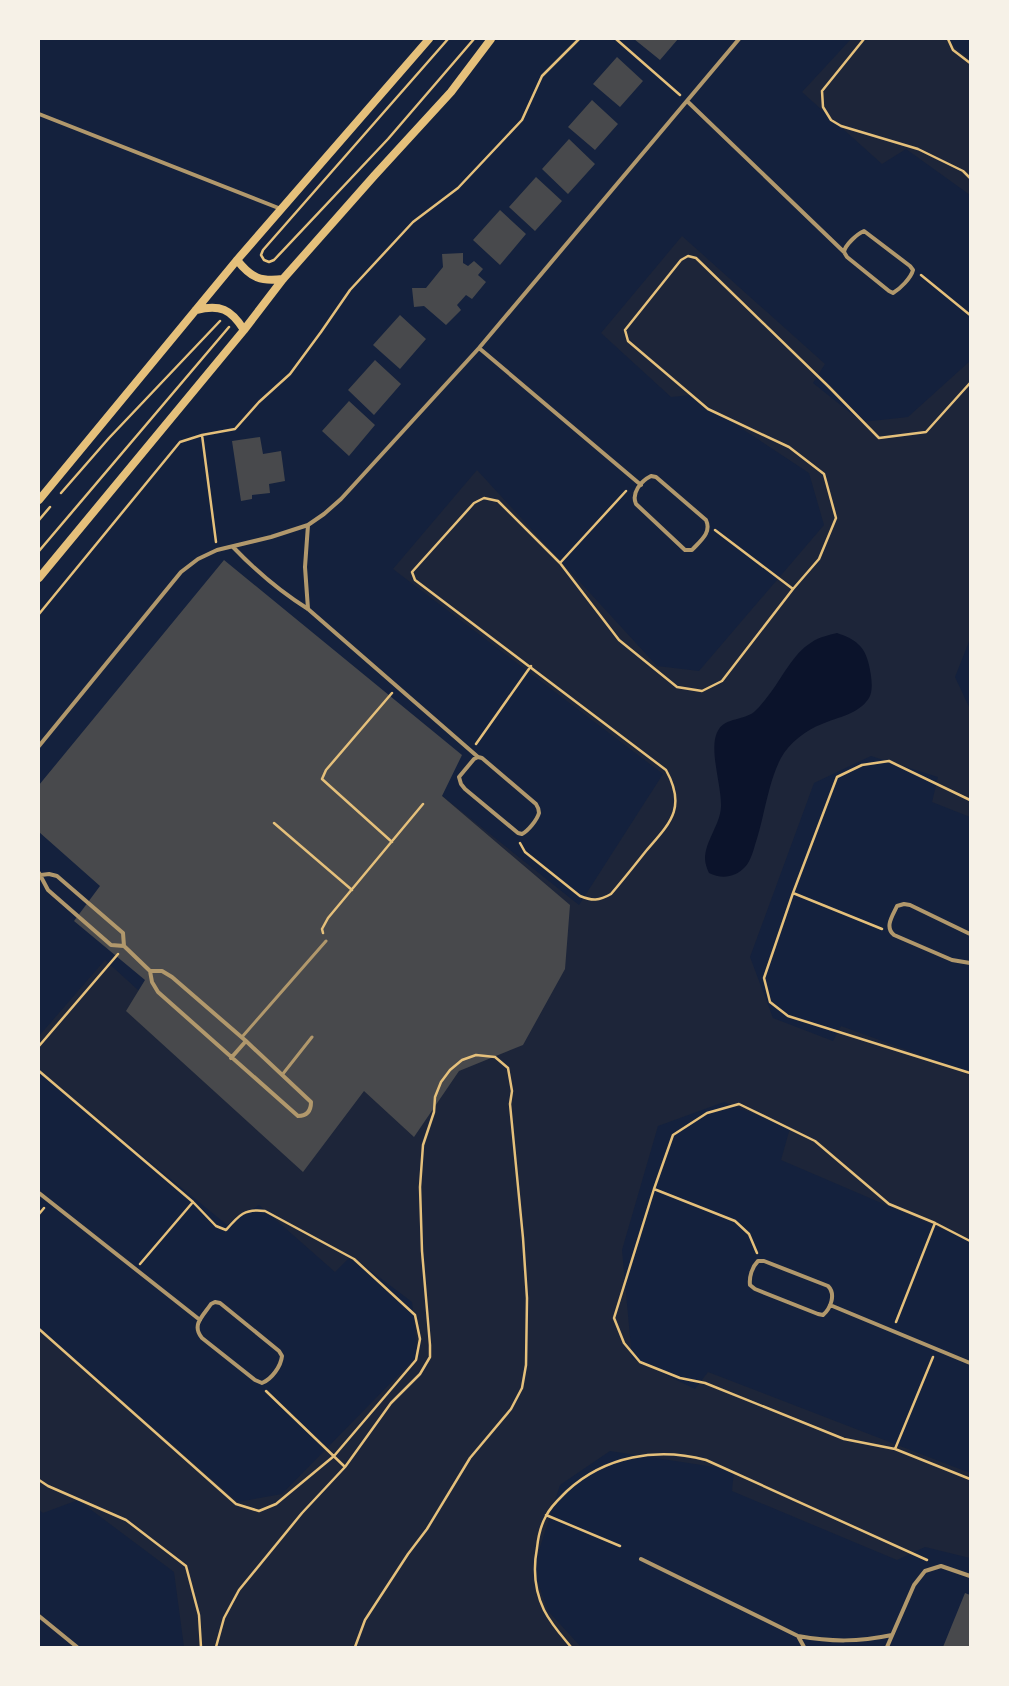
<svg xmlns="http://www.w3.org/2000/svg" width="1009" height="1686" viewBox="0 0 1009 1686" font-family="Poppins,sans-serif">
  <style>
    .green { fill: #1d2539 }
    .water { fill: #0b132b }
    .building { fill: #48494c }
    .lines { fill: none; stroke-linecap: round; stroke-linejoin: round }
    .path { stroke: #e5c07b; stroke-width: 2.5 }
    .service { stroke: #b1986c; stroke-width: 3 }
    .minor { stroke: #b1986c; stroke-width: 4 }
    .secondary { stroke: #e5c07b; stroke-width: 8 }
  </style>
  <rect width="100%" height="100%" fill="#14213d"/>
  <path class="green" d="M851,39h95l24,21v135l-64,-46 -24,15 -80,-72z
    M682,236l143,128 -12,19 49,39 46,-5 62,-56v278l-15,38 15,32v108l-38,-15 6,-25 -67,-21 -57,27 -64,174 23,61 60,23 8,-15 129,47v168l-189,-81 9,-32 -66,-26 -66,24 -36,124 10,108 63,31 13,-17 262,101v85l-45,-11 -28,13 -165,-69 2,-21 -124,-19 -50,34 -27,84 15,42 33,36h-397l-10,-75 -96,-72 -35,13 -4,-3v-182l199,174 44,-8 136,-139 -6,-53 -61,-46 -16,16 -76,-67 -32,20 -188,-154v-35l66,-76 44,40 282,-213 148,118 84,-131 -270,-205 84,-99 180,196 42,5 125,-146 -15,-52 -118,-78 -20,2 -70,-64z"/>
  <path class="water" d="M837,633c18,6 28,13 32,32 2,9 5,25 0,33 -10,16 -31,19 -47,26 -16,6 -33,19 -41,34 -13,24 -17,61 -26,87 -2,7 -5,17 -10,22 -10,11 -24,12 -36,6 -2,-4 -4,-10 -4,-14 0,-18 15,-34 16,-52 1,-22 -14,-61 -2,-78 7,-11 25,-9 35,-17 5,-4 10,-11 14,-16 14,-17 24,-42 44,-54 7,-5 17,-7 25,-9z"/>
  <path class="building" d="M634,39h44l-18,21z
    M617,57l26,24 -23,26 -27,-23z
    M592,100l26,24 -23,26 -27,-23z
    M569,139l26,25 -27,30 -26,-25z
    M536,177l26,24 -27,30 -26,-24z
    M500,210l26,24 -26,31 -27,-25z
    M463,253v10l5,3 6,-5 9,8 -5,6 8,7 -14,17 -6,-4 -9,10 4,5 -15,15 -22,-19 -10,1 -2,-19h14l17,-21 -1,-13z
    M400,315l26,24 -26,30 -27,-24z
    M375,360l26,24 -27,31 -26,-25z
    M349,401l26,24 -26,31 -27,-25z
    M260,437l3,17 18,-3 4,30 -16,3 1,9 -18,2v4l-11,2 -9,-60z
    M224,560l238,195 -20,41 128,109 -5,64 -42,76 -64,26 -45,66 -50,-46 -61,81 -177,-161 19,-31 -71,-59 26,-35 -61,-54v-47z
    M965,1593l5,2v52h-27z"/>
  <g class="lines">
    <path class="path" d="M448,39l-185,211 -2,5 3,5 5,2 5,-2 114,-121 86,-100
      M616,39l64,56
      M864,39l-42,52 1,16 8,13 10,6 77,23 45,22 7,7
      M948,39l5,11 17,13
      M921,275l49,40
      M202,435l14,107
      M61,493l48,-55 111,-117
      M39,520l11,-13
      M715,530l78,59
      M39,551l190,-224
      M560,563l66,-72
      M39,614l141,-172 22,-7 33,-6 24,-27 31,-28 31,-42 29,-42 63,-68 45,-34 64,-68 20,-44 37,-37
      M476,744l55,-78
      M970,800l-81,-39 -27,4 -25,12 -44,116 -29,85 6,24 18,14 182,57
      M274,823l78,67
      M392,842l-70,-63 4,-9 66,-77
      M520,843l5,9 55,44c12,5 19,5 31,-2 12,-14 23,-28 35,-43 24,-28 41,-43 20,-81l-251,-190 -3,-8 62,-69 10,-5 14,3 62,62 59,77 58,47 25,4 20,-10 71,-92 26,-30 17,-41 -12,-44 -35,-27 -81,-38 -80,-68 -3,-11 56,-70 7,-4 8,2 132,128 51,52 47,-6 44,-49
      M793,893l89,36
      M323,933l-1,-4 6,-11 95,-114
      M39,1046l79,-92
      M39,1071l154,131 23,24 10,4c13,-15 19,-22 39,-19l89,48 61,56 5,24 -4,21 -82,96 -58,48 -17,7 -23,-7 -197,-175
      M654,1189l81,32 14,13 8,19
      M39,1214l5,-6
      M970,1241l-35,-18 -46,-19 -74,-63 -76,-37 -32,9 -34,22 -19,54 -40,129 10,25 16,19 40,16 25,5 139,56 51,10 75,30
      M140,1264l53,-62
      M896,1322l39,-99
      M266,1391l79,76
      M895,1449l38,-92
      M39,1480l9,6 78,34 60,46 13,49 2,32
      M546,1515l74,31
      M216,1647l8,-29 15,-28 63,-77 43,-46 46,-64 29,-29 10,-17v-12l-8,-94 -2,-64 3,-42 11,-33 1,-15 6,-15 9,-12 12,-10 14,-5 19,2 13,11 4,23 -2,13 13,134 4,60 -1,67 -4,23 -11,21 -41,49 -43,71 -19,25 -43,66 -10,27
      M571,1647c-10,-12 -20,-23 -27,-37 -9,-19 -11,-41 -7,-62 1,-10 4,-23 9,-32 4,-9 14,-18 21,-25 38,-35 90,-44 139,-31l221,100"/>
    <path class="service" d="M242,1037l84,-96
      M282,1075l30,-38"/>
    <path class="minor" d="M687,101l157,151 3,5 42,34 4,2c7,-4 18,-15 20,-23l-3,-4 -46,-35c-7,3 -19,14 -20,21
      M39,114l242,95
      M479,348l162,137
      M651,476l5,1 50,43c6,13 -6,21 -14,30h-7l-49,-46c-5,-11 5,-23 15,-28z
      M233,547c23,24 46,44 75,62l170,148
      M308,609l-3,-42 3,-42
      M39,746l142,-174 17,-13 19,-9 54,-13 37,-12 16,-11 17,-15 138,-151 260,-309
      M478,757l4,1 54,46c2,3 3,6 3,9 -2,7 -11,18 -17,21l-4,-1 -53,-44 -4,-5 -2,-7 15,-18z
      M39,873l9,17 63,55 13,1 26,25 2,11 6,10 140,124c9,0 13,-5 13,-14l-65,-61 -74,-64 -10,-6h-12
      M39,878l2,-3 8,-1 8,2 66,57 1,13
      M970,934l-60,-29 -6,-1 -7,2c-4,9 -13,21 -3,29l58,25 18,3
      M231,1058l15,-17
      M39,1193l161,127
      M758,1261h6l64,25c8,8 3,22 -5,29l-5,-1 -63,-25 -5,-4c-1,-8 2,-18 8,-24z
      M215,1302l5,1 59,48 3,5c-1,10 -10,23 -20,27l-7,-3 -53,-42c-11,-13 1,-22 9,-34z
      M830,1305l140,58
      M641,1559l157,77c34,6 60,6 94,-1
      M39,1616l38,31
      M798,1636l6,11
      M887,1647l27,-62 11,-14 16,-5 29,10"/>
    <path class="secondary" d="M237,260c14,18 24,22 46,19
      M196,310c24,-6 35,-1 48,20
      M39,500l198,-240 192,-221
      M39,578l205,-248 39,-51 91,-103 77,-84 40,-53"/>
  </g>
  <rect width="1009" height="1686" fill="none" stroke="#f6f1e7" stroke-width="80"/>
</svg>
